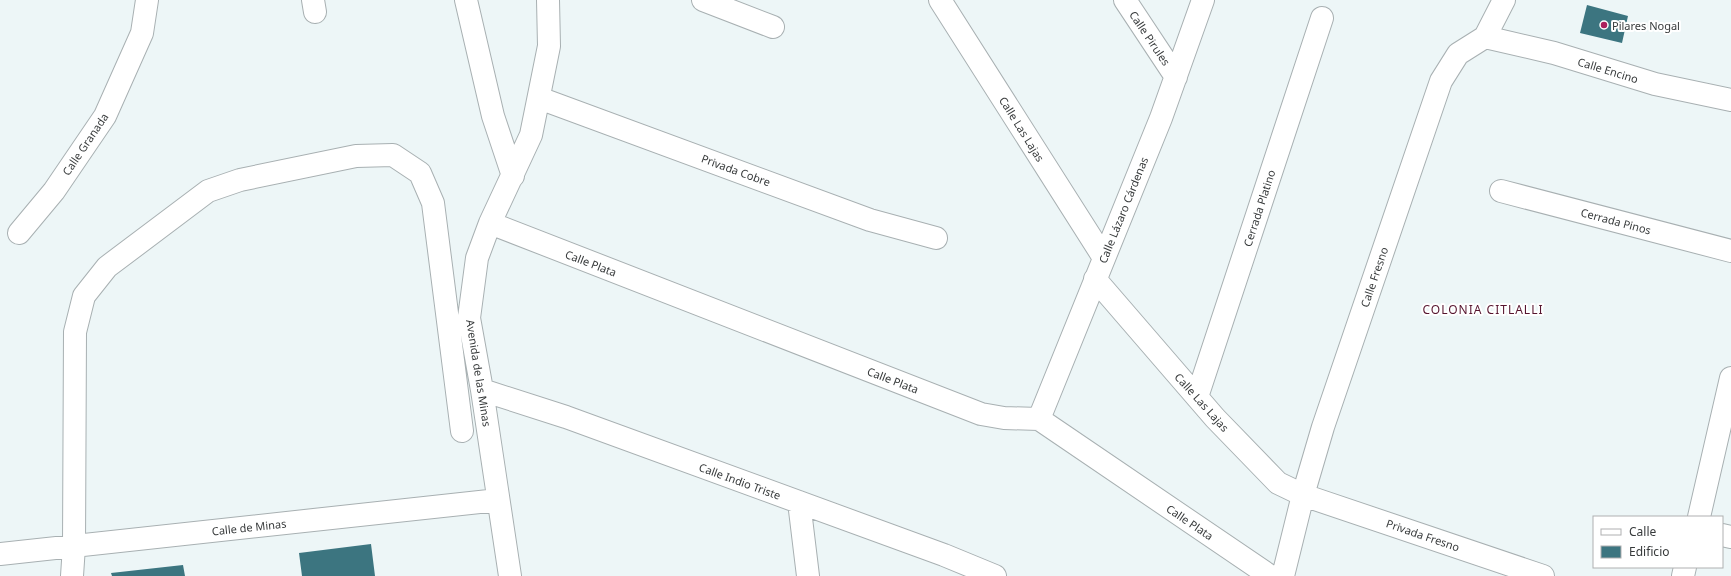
<svg xmlns="http://www.w3.org/2000/svg" width="1731" height="576" viewBox="0 0 1731 576" font-family="'Noto Sans',sans-serif">
  <style>
    .building { fill: #3c7580 }
    .lines { fill: none; stroke-linecap: round; stroke-linejoin: round }
    .minor-casing { stroke: #a8b0b2; stroke-width: 24 }
    .minor { stroke: #fff; stroke-width: 22 }
    .poi-dot { fill: #ac1f5c; stroke: #fff; stroke-width: 1.5 }
    .labels { text-anchor: middle; dominant-baseline: central; stroke-width: 4; stroke-linejoin: round; paint-order: stroke }
    .poi-label { font-size: 11px; fill: #373a3b; stroke: #fff; text-anchor: start }
    .street-label { font-size: 11px; fill: #373a3b; stroke: #fff }
    .neighbourhood-label { font-size: 12px; letter-spacing: 1px; fill: #56142e; stroke: #fff }
  </style>
  <rect width="100%" height="100%" fill="#edf6f7"/>
  <path class="building" d="M1587,5l41,11 -6,27 -42,-10z
    M371,544l4,32h-73l-3,-23z
    M183,565l2,11h-73l-1,-3z"/>
  <g class="lines">
    <defs>
      <path id="minor" d="M313,0l2,12
        M466,0l27,116 20,60
        M703,0l70,27
        M940,0l164,258
        M1125,0l51,77
        M1485,37l69,16 101,31 76,16
        M539,98l331,122 66,18
        M1501,191l230,60
        M490,223l491,191 23,4 35,1 231,157
        M19,233l35,-42 51,-75 37,-83 5,-33
        M1095,279l120,139 63,65 25,12 240,81
        M482,390l84,27 378,138 51,21
        M1197,397l125,-379
        M1039,419l122,-301 42,-118
        M799,502l9,74
        M1699,517l32,-139
        M1722,535l9,2
        M0,554l498,-54
        M72,576l2,-30 1,-214 9,-36 23,-29 101,-76 32,-11 116,-24 37,-1 27,18 13,30 29,228
        M510,576l-28,-186 -13,-72 8,-60 13,-35 41,-88 18,-89 -1,-46
        M1283,576l20,-81 20,-68 118,-346 17,-27 27,-17 19,-37
        M1683,576l2,-9"/>
    </defs>
    <use href="#minor" class="minor-casing"/>
    <use href="#minor" class="minor"/>
  </g>
  <circle class="poi-dot" cx="1604" cy="25" r="4"/>
  <g class="labels">
    <g class="poi-label">
      <text x="1612" y="25">Pilares Nogal</text>
    </g>
    <g class="street-label">
      <text transform="translate(1150 38) rotate(56)">Calle Pirules</text>
      <text transform="translate(1608 70) rotate(17)">Calle Encino</text>
      <text transform="translate(1022 129) rotate(58)">Calle Las Lajas</text>
      <text transform="translate(85 144) rotate(-56)">Calle Granada</text>
      <text transform="translate(736 170) rotate(20)">Privada Cobre</text>
      <text transform="translate(1259 208) rotate(-72)">Cerrada Platino</text>
      <text transform="translate(1123 210) rotate(-68)">Calle Lázaro Cárdenas</text>
      <text transform="translate(1616 221) rotate(15)">Cerrada Pinos</text>
      <text transform="translate(591 263) rotate(21)">Calle Plata</text>
      <text transform="translate(1374 277) rotate(-71)">Calle Fresno</text>
      <text transform="translate(479 373) rotate(81)">Avenida de las Minas</text>
      <text transform="translate(893 380) rotate(21)">Calle Plata</text>
      <text transform="translate(1202 402) rotate(48)">Calle Las Lajas</text>
      <text transform="translate(740 481) rotate(20)">Calle Indio Triste</text>
      <text transform="translate(1190 522) rotate(34)">Calle Plata</text>
      <text transform="translate(249 527) rotate(-6)">Calle de Minas</text>
      <text transform="translate(1423 535) rotate(19)">Privada Fresno</text>
    </g>
    <g class="neighbourhood-label">
      <text x="1483" y="309">COLONIA CITLALLI</text>
    </g>
  </g>
  <rect x="1593" y="516" width="130" height="52" fill="#ffffff" stroke="#afb0b1"/>
  <rect x="1601" y="529" width="20" height="6" fill="#ffffff" stroke="#afb0b1"/>
  <text x="1629" y="536" font-size="12" fill="#373a3b">Calle</text>
  <rect x="1601" y="546" width="20" height="12" fill="#3c7580" stroke="#afb0b1"/>
  <text x="1629" y="556" font-size="12" fill="#373a3b">Edificio</text>
</svg>
